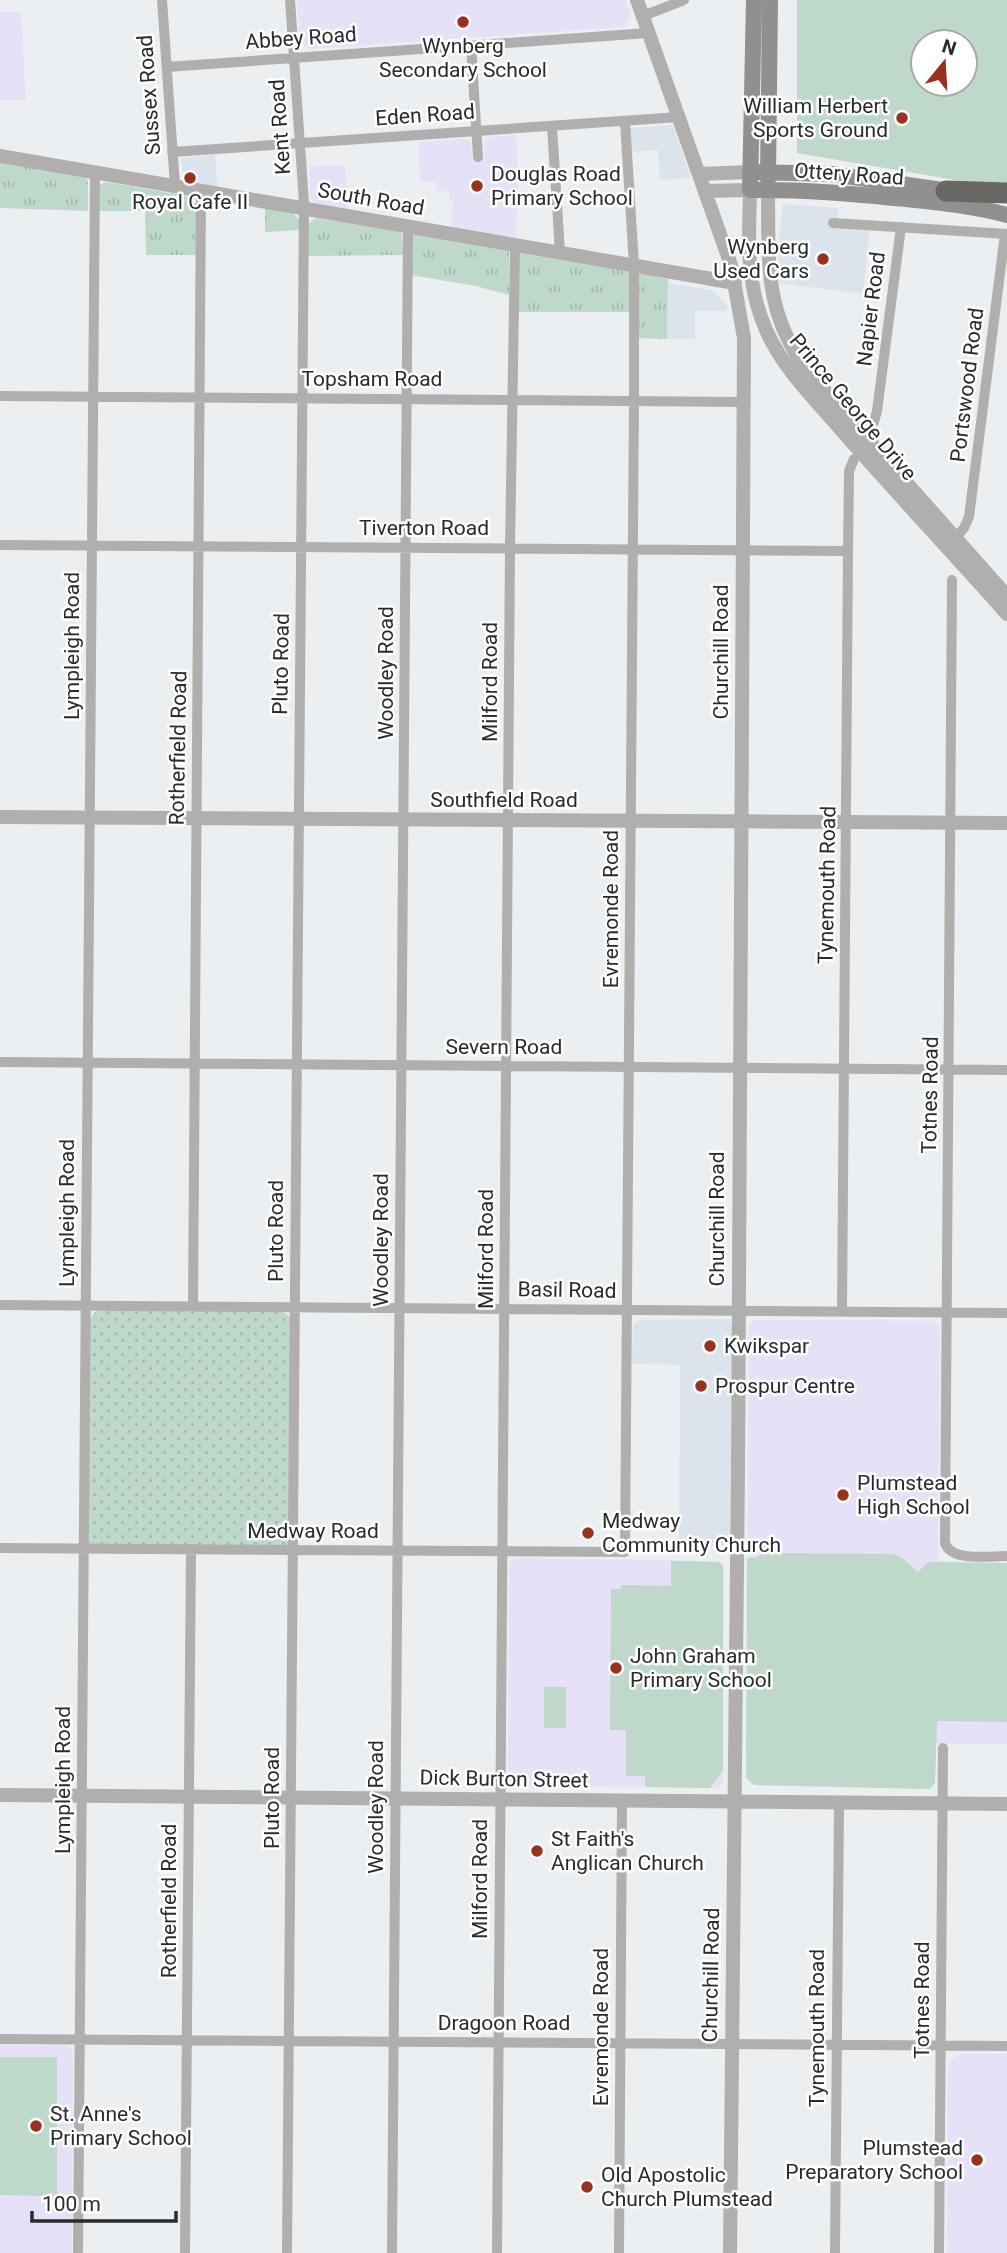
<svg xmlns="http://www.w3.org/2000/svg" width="1007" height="2253" viewBox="0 0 1007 2253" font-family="Roboto,sans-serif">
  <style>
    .built { fill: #dbe4ed }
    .education { fill: #e6e1f6 }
    .grass { fill: url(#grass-tufts) }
    .park { fill: url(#park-dots) }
    .pitch { fill: #bed8c9; fill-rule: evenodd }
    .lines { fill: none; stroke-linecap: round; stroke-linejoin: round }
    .minor { stroke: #b0afad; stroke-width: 10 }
    .tertiary { stroke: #b0afad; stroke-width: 14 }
    .secondary { stroke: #92908e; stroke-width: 16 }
    .motorway { stroke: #696764; stroke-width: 21 }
    .poi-dot { fill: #9a311f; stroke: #fff; stroke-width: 2.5 }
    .labels { text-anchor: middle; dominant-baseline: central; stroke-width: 5; stroke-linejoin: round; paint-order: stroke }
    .street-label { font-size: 21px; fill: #282a2b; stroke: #fff }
    .poi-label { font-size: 21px; fill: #282a2b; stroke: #fff; text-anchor: start }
  </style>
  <defs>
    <pattern id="grass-tufts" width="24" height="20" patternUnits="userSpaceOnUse" patternTransform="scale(1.75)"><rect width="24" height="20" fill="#bed8c9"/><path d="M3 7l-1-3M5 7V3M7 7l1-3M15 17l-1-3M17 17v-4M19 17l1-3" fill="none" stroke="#a3baad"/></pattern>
    <pattern id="park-dots" width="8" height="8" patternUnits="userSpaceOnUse" patternTransform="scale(1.75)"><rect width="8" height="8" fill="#bed8c9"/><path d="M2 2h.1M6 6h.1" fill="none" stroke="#a3baad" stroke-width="1.8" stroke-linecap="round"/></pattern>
  </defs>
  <rect width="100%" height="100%" fill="#ebeff2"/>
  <path class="built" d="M673,125l18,53 -31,2 -2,-30 -28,2 -1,-24z
    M215,155l3,34 -31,-7 -4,-3 -2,-21z
    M783,204l56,4 -2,19 33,2 -7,65 -84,-11v-48z
    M668,283l44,7 15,15v6h-32v28h-28z
    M729,1319l3,7 -2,220h-51l1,-181 -48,-1 1,-37 2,-4 5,-3z"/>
  <path class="education" d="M297,0h329l5,17 -6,10 -317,22 -8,-7z
    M0,12h21l5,88h-26z
    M516,135l3,41 -4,63 -64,-11 2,-21v-6h-3l-1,-10h-12l-1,-9h-16l-2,-40 47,-3 6,4 1,15 13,-2 -1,-12 6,-7z
    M345,165l3,45 -31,-5 -7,-7 -1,-31z
    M753,1320l182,1 5,5 -2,235 69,2v181h-71l-1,39 -5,6 -176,-4 -8,-7 3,-453z
    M516,1558l203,3 5,4 -1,216 -5,7 -202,-2 -6,-3 -2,-6 1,-210 2,-6z
    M0,2045l68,1 5,7 -1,200h-72z
    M960,2054h47v199h-60l1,-187 4,-7z"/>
  <path class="grass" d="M0,163l84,14 4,3v31l-88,-3z
    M106,182l81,14 7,7h3l-1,52h-50l-1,-44h-46v-26z
    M265,208l28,5 7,9 -1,8 -34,2z
    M315,218l85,14 2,3 1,20 -95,1v-32z
    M415,234l94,17v44l-33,-9 -65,-11 2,-39z
    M519,253l111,19v40h-113z
    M639,273l29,6 -1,60 -29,-1z"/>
  <path class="park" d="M99,1310l182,1 7,4 3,5 -3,228 -200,-2 2,-226 3,-6z"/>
  <path class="pitch" d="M797,0h210v185l-17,1 -193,-33zM923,42h42v42h-42z
    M765,1553l127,1 9,3 17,15 10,-10 79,1v159l-70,-1 -2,62 -5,6 -176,-4 -8,-7 1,-220h7z
    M671,1561l47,1 5,4v204l-13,18 -65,-1v-11h-19v-46h-16l1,-141h10v-4l50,1z
    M544,1687h22v41h-22z
    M0,2057h57v139l-57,-1z"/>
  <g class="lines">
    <path class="minor" d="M162,0l13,186
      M643,16l41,-16
      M471,45l7,112
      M167,67l481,-34
      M552,126l8,127
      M172,152l507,-35
      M833,223l174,11
      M0,396l744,6
      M863,434l11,-12 3,-11 24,-184
      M956,538l8,-10 5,-11 36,-283
      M0,545l848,6
      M952,580l-7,963c6,19 44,13 62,13
      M0,1062l1007,8
      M0,1305l1007,8
      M193,1306l8,-1115
      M842,1312l6,-761 1,-80 5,-12
      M0,1548l625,4 9,-1151v-136l-9,-144
      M0,2039l1007,7
      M78,2253l17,-2080
      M185,2253l6,-704
      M287,2253l17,-2050 -14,-203
      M392,2253l16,-2026
      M497,2253l13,-1705 5,-303
      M619,2253l3,-452
      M835,2253l4,-449
      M939,2253l4,-505"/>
    <path class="tertiary" d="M637,0l94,265 13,73 -6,1131 -8,784
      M0,156l735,127
      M699,174l51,-2
      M768,190c1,72 -5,121 40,182l199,224
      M705,191l45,-1c-1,43 -4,86 11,127 15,45 51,79 82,115 54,62 110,121 164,182
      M0,817l1007,6
      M0,1795l1007,9"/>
    <path class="secondary" d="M754,0l-4,190c53,-1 104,4 156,9 34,4 68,7 101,16
      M750,172l82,2 124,18
      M768,179l2,-179"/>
    <path class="motorway" d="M946,191l61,2"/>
  </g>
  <g class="poi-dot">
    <circle cx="463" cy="22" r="7"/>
    <circle cx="902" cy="118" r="7"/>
    <circle cx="190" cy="178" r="7"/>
    <circle cx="477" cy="186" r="7"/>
    <circle cx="823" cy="259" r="7"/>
    <circle cx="710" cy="1346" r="7"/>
    <circle cx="701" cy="1386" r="7"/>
    <circle cx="843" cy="1495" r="7"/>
    <circle cx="588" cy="1533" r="7"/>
    <circle cx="616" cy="1668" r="7"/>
    <circle cx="537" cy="1851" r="7"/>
    <circle cx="36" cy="2126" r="7"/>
    <circle cx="977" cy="2160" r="7"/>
    <circle cx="587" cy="2187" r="7"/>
  </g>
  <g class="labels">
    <g class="street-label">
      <text transform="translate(301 38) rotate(-4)">Abbey Road</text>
      <text transform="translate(149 95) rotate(-94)">Sussex Road</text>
      <text transform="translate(425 115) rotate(-4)">Eden Road</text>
      <text transform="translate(280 127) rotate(-94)">Kent Road</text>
      <text transform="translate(849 174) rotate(4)">Ottery Road</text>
      <text transform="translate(371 199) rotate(10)">South Road</text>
      <text transform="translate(871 309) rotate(-83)">Napier Road</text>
      <text x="372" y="379">Topsham Road</text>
      <text transform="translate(967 385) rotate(-83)">Portswood Road</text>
      <text transform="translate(853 407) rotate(50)">Prince George Drive</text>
      <text x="424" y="528">Tiverton Road</text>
      <text transform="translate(72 646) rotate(-90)">Lympleigh Road</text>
      <text transform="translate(721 652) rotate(-90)">Churchill Road</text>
      <text transform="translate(281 664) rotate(-89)">Pluto Road</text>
      <text transform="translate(386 673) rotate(-90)">Woodley Road</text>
      <text transform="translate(490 682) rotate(-90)">Milford Road</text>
      <text transform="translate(178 748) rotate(-89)">Rotherfield Road</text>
      <text x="504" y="800">Southfield Road</text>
      <text transform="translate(827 885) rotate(-89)">Tynemouth Road</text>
      <text transform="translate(611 909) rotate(-90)">Evremonde Road</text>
      <text x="504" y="1047">Severn Road</text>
      <text transform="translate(930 1095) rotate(-89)">Totnes Road</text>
      <text transform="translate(67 1213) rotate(-90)">Lympleigh Road</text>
      <text transform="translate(717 1219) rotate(-90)">Churchill Road</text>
      <text transform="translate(276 1231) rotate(-90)">Pluto Road</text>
      <text transform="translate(381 1240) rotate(-90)">Woodley Road</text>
      <text transform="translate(486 1249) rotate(-90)">Milford Road</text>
      <text transform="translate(567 1290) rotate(1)">Basil Road</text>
      <text x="313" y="1531">Medway Road</text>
      <text transform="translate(504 1779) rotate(1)">Dick Burton Street</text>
      <text transform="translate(63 1780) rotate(-90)">Lympleigh Road</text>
      <text transform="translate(272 1798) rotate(-90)">Pluto Road</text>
      <text transform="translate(376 1807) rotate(-90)">Woodley Road</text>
      <text transform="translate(480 1879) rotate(-90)">Milford Road</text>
      <text transform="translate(169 1901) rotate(-90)">Rotherfield Road</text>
      <text transform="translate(711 1975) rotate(-89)">Churchill Road</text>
      <text transform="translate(922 2000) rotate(-90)">Totnes Road</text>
      <text x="504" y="2023">Dragoon Road</text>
      <text transform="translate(601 2027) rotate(-90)">Evremonde Road</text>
      <text transform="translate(817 2028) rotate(-90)">Tynemouth Road</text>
    </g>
    <g class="poi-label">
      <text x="463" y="46" text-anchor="middle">Wynberg<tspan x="463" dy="24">Secondary School</tspan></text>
      <text x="888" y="106" text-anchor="end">William Herbert<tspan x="888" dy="24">Sports Ground</tspan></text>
      <text x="491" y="174">Douglas Road<tspan x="491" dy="24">Primary School</tspan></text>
      <text x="190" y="202" text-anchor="middle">Royal Cafe II</text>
      <text x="809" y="247" text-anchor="end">Wynberg<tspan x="809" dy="24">Used Cars</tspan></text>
      <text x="724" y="1346">Kwikspar</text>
      <text x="715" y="1386">Prospur Centre</text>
      <text x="857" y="1483">Plumstead<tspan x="857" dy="24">High School</tspan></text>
      <text x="602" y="1521">Medway<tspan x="602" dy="24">Community Church</tspan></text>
      <text x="630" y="1656">John Graham<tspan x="630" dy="24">Primary School</tspan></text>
      <text x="551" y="1839">St Faith's<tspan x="551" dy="24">Anglican Church</tspan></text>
      <text x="50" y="2114">St. Anne's<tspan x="50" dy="24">Primary School</tspan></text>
      <text x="963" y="2148" text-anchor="end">Plumstead<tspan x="963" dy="24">Preparatory School</tspan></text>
      <text x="601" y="2175">Old Apostolic<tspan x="601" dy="24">Church Plumstead</tspan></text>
    </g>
  </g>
  <g transform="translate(944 63) rotate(18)"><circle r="33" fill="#ffffff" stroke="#a9aaaa" stroke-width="2"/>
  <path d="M0-5L12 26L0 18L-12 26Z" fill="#9a311f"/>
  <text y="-10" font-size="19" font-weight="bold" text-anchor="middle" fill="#282a2b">N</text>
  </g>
  <path d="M32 2211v10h144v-10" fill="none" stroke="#282a2b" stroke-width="3.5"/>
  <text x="42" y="2211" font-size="21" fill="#282a2b" stroke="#ffffff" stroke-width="5" paint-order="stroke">100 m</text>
</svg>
